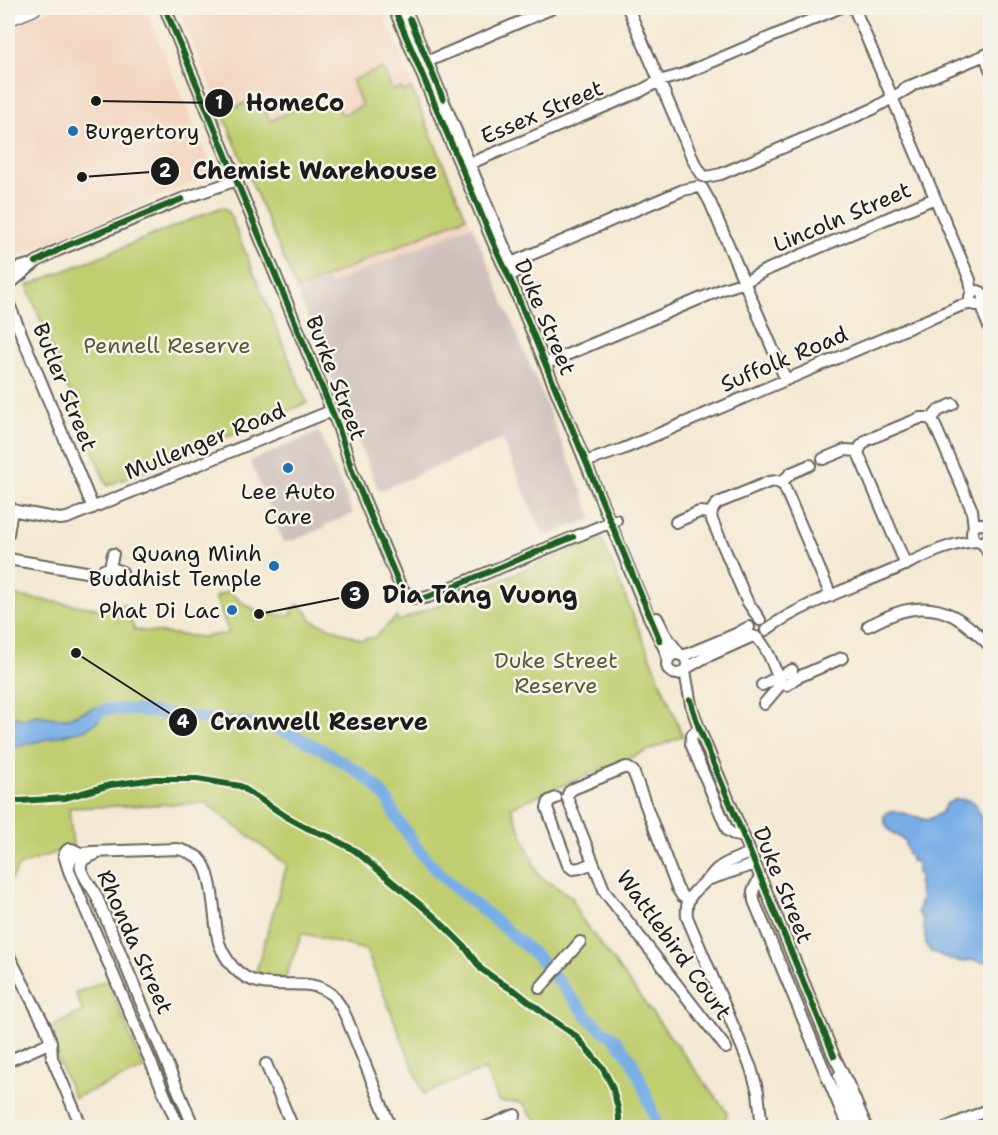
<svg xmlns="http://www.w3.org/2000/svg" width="998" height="1135" viewBox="0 0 998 1135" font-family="'Shantell Sans',sans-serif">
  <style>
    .built { fill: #f3d4bf }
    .industrial { fill: #cfc0bb }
    .green { fill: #c0ce70; stroke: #6e7546; stroke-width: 1.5 }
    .water { fill: #78ade6; stroke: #4a6481; stroke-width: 1.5 }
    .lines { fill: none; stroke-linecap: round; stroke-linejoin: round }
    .river { stroke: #78ade6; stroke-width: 12 }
    .minor-casing { stroke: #68645c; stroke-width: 14 }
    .highway-casing { stroke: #68645c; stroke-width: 18 }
    .minor { stroke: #fff; stroke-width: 10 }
    .highway { stroke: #fff; stroke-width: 15 }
    .cycleway-casing { stroke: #f7f3e8; stroke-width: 10 }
    .cycleway { stroke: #1b5e20; stroke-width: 6 }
    .poi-dot { fill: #1f6fb2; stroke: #f7f3e8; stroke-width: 2 }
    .labels { text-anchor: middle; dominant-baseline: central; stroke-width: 5; stroke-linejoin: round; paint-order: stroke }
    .street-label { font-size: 22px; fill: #1c1c1c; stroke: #f7f3e8 }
    .poi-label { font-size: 22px; fill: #1c1c1c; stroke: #f7f3e8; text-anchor: end }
    .park-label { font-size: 22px; fill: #555a39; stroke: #f7f3e8 }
    .leader { fill: none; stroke: #1c1c1c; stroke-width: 2 }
    .callout-dot { fill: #1c1c1c; stroke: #f7f3e8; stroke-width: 2 }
    .mark-label { font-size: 18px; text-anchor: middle; font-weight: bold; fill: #fff }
    .callout-label { font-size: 24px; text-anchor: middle; font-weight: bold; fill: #1c1c1c; stroke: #f7f3e8; stroke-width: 5; stroke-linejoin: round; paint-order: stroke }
  </style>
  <rect width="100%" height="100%" fill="#f7f3e8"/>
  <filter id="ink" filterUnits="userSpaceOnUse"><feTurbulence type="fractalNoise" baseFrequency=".0167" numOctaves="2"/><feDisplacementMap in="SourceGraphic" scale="12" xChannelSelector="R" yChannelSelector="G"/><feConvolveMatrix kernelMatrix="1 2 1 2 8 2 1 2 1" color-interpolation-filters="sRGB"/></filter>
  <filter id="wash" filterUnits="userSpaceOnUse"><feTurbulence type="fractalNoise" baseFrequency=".008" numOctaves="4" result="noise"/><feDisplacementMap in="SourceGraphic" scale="24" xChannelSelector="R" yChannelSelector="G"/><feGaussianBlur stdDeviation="1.35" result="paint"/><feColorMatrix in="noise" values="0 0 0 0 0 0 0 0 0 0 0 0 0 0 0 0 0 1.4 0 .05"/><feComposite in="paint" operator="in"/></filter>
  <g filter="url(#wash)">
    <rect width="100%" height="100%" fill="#f4e9d4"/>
    <path class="built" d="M56,8h89l69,166 -200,83 -6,-17v-213z
      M178,8h203l121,291 -180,53z"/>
    <path class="industrial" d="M472,225l121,293 -49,19 -42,-98 -123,52 -82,-199 30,-12 2,5z
      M319,432l34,82 -28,11 1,2 -34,14 -1,-1 -7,3 -34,-82z"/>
    <path class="green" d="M383,68l9,22 9,-2 3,4 7,-4 55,129 -169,73 -75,-178 37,-14 11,23 44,-21 4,9 18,-7 6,13 20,-9 -10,-26z
      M222,207l6,3 79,193 -200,83 -80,-200z
      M601,538l82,198 -172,71 28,69 33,21 8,20 147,195 -2,15h-184l-3,-6 -9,-8 -4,-8 -8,-3h-18l-14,-33 -61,25 -58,-144 -64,-17 -17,46 -30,-4 32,-110 -82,-62 -136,5 4,38 -54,20 -9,15h-2v-147l44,-2 43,-25 -27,11h-13l-17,-3 -16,4 -14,-4v-125l2,5 98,15 16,-6 11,26 67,7 27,-4 -14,-36 14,-6c17,18 38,26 63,24v-6l7,-4 8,7 4,8 50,20 14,-3 21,-20 3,4z
      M107,980l37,89 -70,29 -19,-45 -2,-27 30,-15 -8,-18z"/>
    <path class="water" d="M96,707l11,2 -9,12 -11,8 -79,20v-34l14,4 16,-4 17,3h13z
      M956,799l13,1 6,3 11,26 -1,10 5,8v116l-19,-3 -8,2 -13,-2 -16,-8h-3l-5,-7 -3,-26 -6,-7 3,-4 -1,-2 3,-8 -3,-6 1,-3 -2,-7 2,-2 -3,-8v-10l-6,-1 -1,-6 -3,-1 1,-3 -3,-6 1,-3c-6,-6 -14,-7 -19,-15 -2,-3 -3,-5 -3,-9 -1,-15 34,0 43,2l14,-7 5,-9z"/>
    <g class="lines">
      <path class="river" d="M92,716l15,-7 25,1 128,15 30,8 33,17 36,22 16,13 13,16 8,16 21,31 22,25 24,22 27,21 50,43 47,57 16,15 11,7 17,21 12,27 13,36v6"/>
    </g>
  </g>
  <g filter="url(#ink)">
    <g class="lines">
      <defs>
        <path id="minor" d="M165,8l173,418 14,45 47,112c6,13 15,18 29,14l188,-77
          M394,8l102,241 18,39 135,329 16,33 3,11
          M405,8l110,265
          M628,8l66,154 9,14
          M854,8l116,272 2,13
          M988,8l2,5
          M985,55l5,14
          M424,63l129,-55
          M905,88l85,-35
          M464,166l175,-74 20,-11 22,-6 158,-67
          M706,177l15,-3 152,-65 39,-23
          M702,188l8,14 76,178
          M504,266l179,-76 15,-3
          M8,271l20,-6
          M12,282l24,-20 18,-10 128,-53 55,-19
          M970 298a7 7 0 1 1 14 0a7 7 0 1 1-14 0Z
          M8,302l85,206
          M982,303l3,14 5,12
          M545,364l178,-75 22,-7 19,-11 171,-73
          M931,420l7,-9 15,-7
          M823,459l22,-9 14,1
          M586,464l5,-4 32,-11 337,-143 13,-3
          M781,483l10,-10 19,-8
          M8,505l4,4 4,2 44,8 7,-1 264,-107
          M676,522l23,-10 12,1
          M972 533a9 9 0 1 1 18 0a9 9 0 1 1-18 0Z
          M8,534l4,-25
          M980,542l4,3 6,11
          M113,554l-3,13 12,5
          M8,558l6,2 78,13h5l13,-6
          M906,565l-48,-112 3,-7 6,-6 53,-22h8l5,3 39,89 2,18
          M657,618l8,16 15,21
          M760,620l-13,-19 -35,-81c-2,-7 0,-12 6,-17l51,-21 8,-1 7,5 47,110
          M868,626c13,-6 26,-14 40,-16 37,-7 58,12 82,36
          M766,630c35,-26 85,-42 125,-59 26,-11 58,-29 86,-30
          M756,637c13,11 18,32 25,47l6,1 9,-7 46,-20
          M667 664a10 10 0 1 1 20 0a10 10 0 1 1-20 0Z
          M683,656l53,-22 13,-7
          M687,668l17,-10 49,-22
          M685,671l6,34 8,23 135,328 15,30 18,42
          M762,685l30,-15
          M764,704l17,-20
          M699,728l-7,7 -1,9 37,87 7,4 9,2
          M556,798l-7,3 -2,7 21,57 5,4 7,-1 13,-5
          M750,853c-11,4 -25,9 -34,17 -4,4 -6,8 -10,11 -13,12 -21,16 -19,36l64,151 7,24 4,36
          M94,855c-27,8 -6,24 2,40l98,233
          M68,868l-4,-13c4,-9 9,-7 17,-1
          M760,877l-7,14 1,10 89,214 8,13
          M710,879l45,-15
          M688,899l-6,-3 -5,-8 -44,-117 -7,-4 -53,22 -4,3 -2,5 38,95 121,156
          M8,954l37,72 6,16 1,16 30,70
          M540,988l40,-46
          M8,1061l43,-19
          M266,1064l27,64
          M839,1076l16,51
          M179,1128l-110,-257c-2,-14 10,-18 22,-19l87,-3c8,2 14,4 21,9 16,15 14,63 20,85 3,8 8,17 14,24 30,33 72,4 99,28 7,7 11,15 15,24l44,109
          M484,1128l31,-13
          M945,1128l45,-19"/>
        <path id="highway" d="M8,18l25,-10"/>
      </defs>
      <use href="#minor" class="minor-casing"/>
      <use href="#highway" class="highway-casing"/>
      <use href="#minor" class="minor"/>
      <use href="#highway" class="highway"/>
      <defs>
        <path id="cycleway" d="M165,8l173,418 14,45 49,118c8,9 15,11 27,8l145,-60
          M394,8l102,241 18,39 146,353
          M410,19l33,80
          M36,262l30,-16 116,-47
          M690,700l9,28 135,328
          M8,800l12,1 45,-3 45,-13 45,-6h42l43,7 47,31 22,12 21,8 24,13 81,67 29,29 17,23 25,17 11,6 30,24 29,20 26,31 10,19 6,22 2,20"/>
      </defs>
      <use href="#cycleway" class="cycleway-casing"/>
      <use href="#cycleway" class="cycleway"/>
    </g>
  </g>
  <g class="poi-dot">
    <circle cx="73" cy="131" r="6"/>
    <circle cx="288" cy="468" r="6"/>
    <circle cx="274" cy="566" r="6"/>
    <circle cx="232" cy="610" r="6"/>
  </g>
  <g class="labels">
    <g class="street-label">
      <text transform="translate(542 112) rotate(-23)">Essex Street</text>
      <text transform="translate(842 217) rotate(-23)">Lincoln Street</text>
      <text transform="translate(545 317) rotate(67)">Duke Street</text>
      <text transform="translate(784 359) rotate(-23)">Suffolk Road</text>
      <text transform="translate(336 378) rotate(69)">Burke Street</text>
      <text transform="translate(65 387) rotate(68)">Butler Street</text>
      <text transform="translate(205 441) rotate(-22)">Mullenger Road</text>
      <text transform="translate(783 885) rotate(68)">Duke Street</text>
      <text transform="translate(135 942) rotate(66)">Rhonda Street</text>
      <text transform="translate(674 945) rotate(54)">Wattlebird Court</text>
    </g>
    <g class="poi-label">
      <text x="85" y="131" text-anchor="start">Burgertory</text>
      <text x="288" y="491" text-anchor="middle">Lee Auto<tspan x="288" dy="25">Care</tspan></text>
      <text x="262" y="553">Quang Minh<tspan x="262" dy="25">Buddhist Temple</tspan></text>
      <text x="220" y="610">Phat Di Lac</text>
    </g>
    <g class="park-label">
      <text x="167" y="345">Pennell Reserve</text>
      <text x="556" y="660">Duke Street<tspan x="556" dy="25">Reserve</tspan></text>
    </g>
  </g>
  <path class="leader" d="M96 101L219 103M82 177L165 171M259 614L355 595M76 653L183 722"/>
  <g class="callout-dot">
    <circle cx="96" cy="101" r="6"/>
    <circle cx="82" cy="177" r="6"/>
    <circle cx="259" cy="614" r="6"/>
    <circle cx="76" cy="653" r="6"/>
    <circle cx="219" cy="103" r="15"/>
    <circle cx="165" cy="171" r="15"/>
    <circle cx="355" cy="595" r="15"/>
    <circle cx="183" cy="722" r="15"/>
  </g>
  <g class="mark-label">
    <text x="219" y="109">1</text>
    <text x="165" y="177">2</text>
    <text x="355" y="601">3</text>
    <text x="183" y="728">4</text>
  </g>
  <g class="callout-label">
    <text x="295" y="111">HomeCo</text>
    <text x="315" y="179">Chemist Warehouse</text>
    <text x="480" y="603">Dia Tang Vuong</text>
    <text x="319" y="730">Cranwell Reserve</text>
  </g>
  <rect width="998" height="1135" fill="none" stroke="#f7f3e8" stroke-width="30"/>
</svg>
